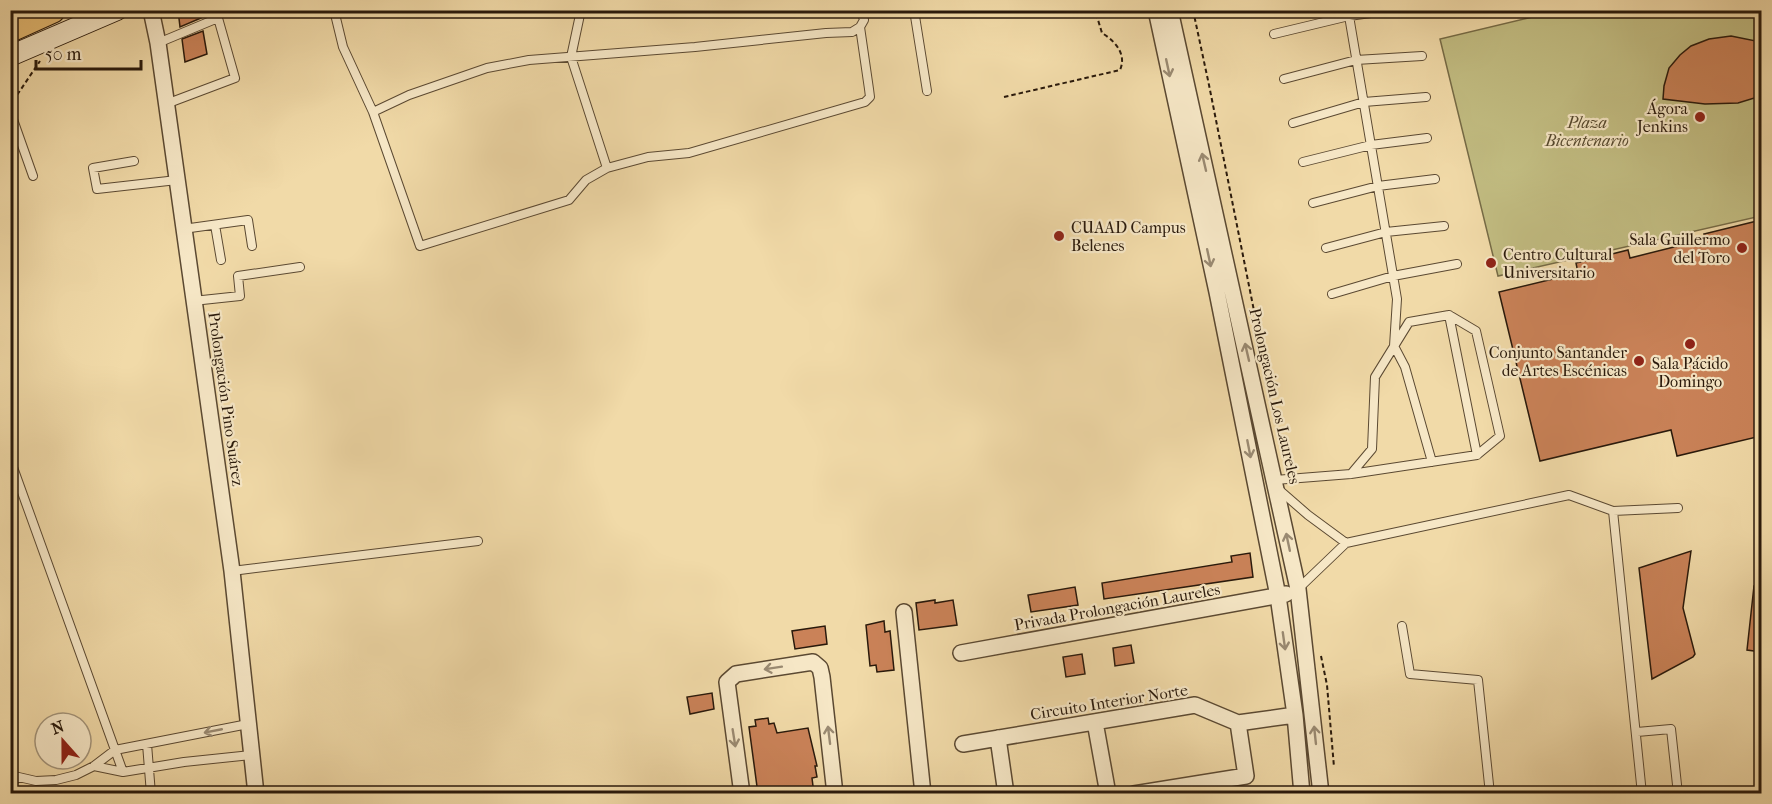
<svg xmlns="http://www.w3.org/2000/svg" width="1772" height="804" viewBox="0 0 1772 804" font-family="'IM FELL French Canon',serif">
  <style>
    .green { fill: #c2bd82; stroke: #766b46; stroke-width: 1.5 }
    .building { fill: #ca8258; stroke: #29190b; stroke-width: 1.5 }
    .lines { fill: none; stroke-linecap: round; stroke-linejoin: round }
    .service-casing { stroke: #5b4932; stroke-width: 10 }
    .minor-casing { stroke: #5b4932; stroke-width: 18 }
    .secondary-casing { stroke: #29190b; stroke-width: 22 }
    .motorway-casing { stroke: #29190b; stroke-width: 28 }
    .path { stroke: #29190b; stroke-width: 2; stroke-dasharray: 4.5 3; stroke-linecap: butt }
    .service { stroke: #f6e7c6; stroke-width: 8 }
    .minor { stroke: #f6e7c6; stroke-width: 15 }
    .secondary { stroke: #f6e7c6; stroke-width: 20 }
    .motorway { stroke: #e8bd74; stroke-width: 26 }
    .oneway { stroke: #9a8a72 }
    .poi-dot { fill: #8f2418; stroke: #f6e7c6; stroke-width: 2 }
    .labels { text-anchor: middle; dominant-baseline: central; stroke-width: 4.5; stroke-linejoin: round; paint-order: stroke }
    .poi-label { font-size: 16px; fill: #29190b; stroke: #f6e7c6; text-anchor: end }
    .park-label { font-size: 16px; font-style: italic; fill: #574a2f; stroke: #f6e7c6 }
    .street-label { font-size: 16px; fill: #29190b; stroke: #f6e7c6 }
  </style>
  <rect width="100%" height="100%" fill="#f1daa8"/>
  <filter id="stains"><feTurbulence type="fractalNoise" baseFrequency=".00333" numOctaves="4"/><feColorMatrix values="0 0 0 0 .2 0 0 0 0 .09 0 0 0 0 .02 0 0 0 .5 -.17"/></filter>
  <radialGradient id="worn" r=".72"><stop offset=".6" stop-color="#630" stop-opacity="0"/><stop offset="1" stop-color="#630" stop-opacity=".3"/></radialGradient>
  <path class="green" d="M1557,11h204v205l-263,60 -58,-237z"/>
  <path class="building" d="M178,10h22l1,8 -21,9z
    M203,31l4,23 -22,8 -3,-23z
    M1731,36l30,6v54l-23,7 -33,1 -42,-5 1,-13 5,-18 11,-13 11,-9 18,-7z
    M1761,220v216l-84,20 -6,-26 -131,31 -41,-169 79,-19 -2,-10 52,-13 2,8 76,-19 -2,-5z
    M1691,551l-8,57 12,46 -2,3 -41,22 -13,-111z
    M1250,553l3,24 -149,22 -2,-16 130,-21 -1,-6z
    M1754,586h7v66l-14,-2z
    M1075,587l3,18 -47,7 -3,-17z
    M935,600v3l18,-3 4,25 -38,5 -3,-27z
    M884,621l1,11 5,-1 4,39 -17,2 -1,-7 -6,1 -4,-41z
    M825,626l2,18 -32,5 -3,-18z
    M1131,645l3,18 -19,3 -2,-18z
    M1082,654l3,20 -19,3 -3,-20z
    M712,693l2,16 -24,5 -3,-17z
    M768,718l1,6 5,-1 3,10 31,-5 9,38h-2l2,11 -5,1 2,16h-56l-9,-67 7,-1 -1,-6z"/>
  <g class="lines">
    <defs>
      <path id="service" d="M334,10l9,37 30,65 36,-17 78,-27 42,-8 166,-13 131,-14 26,-1 8,-5 4,-7 -3,-10
        M581,10l-10,47 36,111
        M914,10l13,81
        M1349,16l48,283 -3,47 11,21 27,95
        M1274,34l75,-18 43,-6
        M158,43l60,-25 -1,-8
        M1284,79l72,-19 66,-4
        M166,104l69,-26 -17,-60
        M10,111l23,65
        M373,112l47,134 149,-46 17,-20 21,-12 41,-11 41,-4 176,-51 5,-5 -1,-8 -9,-62
        M1293,123l71,-21 62,-5
        M134,161l-41,7 4,21 80,-9
        M1303,162l68,-17 56,-7
        M1313,203l65,-17 57,-7
        M215,225l6,35
        M183,229l65,-9 4,26
        M1326,248l60,-16 58,-6
        M1332,294l61,-18 64,-12
        M193,301l47,-5 -2,-20 62,-9
        M10,459l113,313
        M1351,474l21,-25 3,-72 34,-55 40,-7 27,16 24,105 -23,19
        M1275,480l76,-6 126,-19 -28,-140
        M1277,488l31,27 38,28
        M1613,511l65,-3
        M232,571l246,-30
        M1298,589l48,-46 223,-48 44,16 29,283
        M1402,626l8,48 68,6 12,114
        M1637,732l34,-3 7,65
        M147,744l4,50
        M94,766l29,6 61,-10 67,-7
        M10,775l26,6 20,-1 20,-5 18,-9 21,-16 133,-26
        M10,787l6,-9"/>
      <path id="minor" d="M151,10l7,33 74,528 24,223
        M1156,10l61,282 61,304 17,119 7,79
        M1170,10l128,579 23,205
        M904,612l19,182
        M961,653l325,-59
        M1095,722l13,72
        M998,738l8,56
        M963,744l232,-39 43,18 57,-8
        M742,794l-15,-112 9,-8 77,-12 7,6 2,9 13,117
        M1134,794l112,-18 -8,-53"/>
      <path id="secondary" d="M10,56l107,-46"/>
      <path id="motorway" d="M10,29l42,-19"/>
    </defs>
    <use href="#service" class="service-casing"/>
    <use href="#minor" class="minor-casing"/>
    <use href="#secondary" class="secondary-casing"/>
    <use href="#motorway" class="motorway-casing"/>
    <path class="path" d="M1193,10l16,75 54,271
      M1004,97l116,-27c7,-16 -5,-29 -18,-37l-7,-23
      M13,101l27,-40
      M1321,656l6,29 7,82"/>
    <use href="#service" class="service"/>
    <use href="#minor" class="minor"/>
    <use href="#secondary" class="secondary"/>
    <use href="#motorway" class="motorway"/>
  </g>
  <defs><path id="oneway-shaft" d="M-6 0H5M1.5-3L5.5 0L1.5 3" fill="none" stroke-width="1.6" stroke-linecap="round" stroke-linejoin="round" transform="scale(1.5)"/></defs>
  <g class="oneway">
    <use href="#oneway-shaft" transform="translate(1168 68) rotate(78)"/>
    <use href="#oneway-shaft" transform="translate(1204 162) rotate(-103)"/>
    <use href="#oneway-shaft" transform="translate(1209 258) rotate(78)"/>
    <use href="#oneway-shaft" transform="translate(1247 352) rotate(-103)"/>
    <use href="#oneway-shaft" transform="translate(1249 449) rotate(79)"/>
    <use href="#oneway-shaft" transform="translate(1288 542) rotate(-102)"/>
    <use href="#oneway-shaft" transform="translate(1284 641) rotate(82)"/>
    <use href="#oneway-shaft" transform="translate(773 668) rotate(171)"/>
    <use href="#oneway-shaft" transform="translate(213 731) rotate(169)"/>
    <use href="#oneway-shaft" transform="translate(829 735) rotate(-97)"/>
    <use href="#oneway-shaft" transform="translate(1315 735) rotate(-96)"/>
    <use href="#oneway-shaft" transform="translate(734 738) rotate(81)"/>
  </g>
  <g class="poi-dot">
    <circle cx="1700" cy="117" r="6"/>
    <circle cx="1059" cy="236" r="6"/>
    <circle cx="1742" cy="248" r="6"/>
    <circle cx="1491" cy="263" r="6"/>
    <circle cx="1690" cy="344" r="6"/>
    <circle cx="1639" cy="361" r="6"/>
  </g>
  <g class="labels">
    <g class="poi-label">
      <text x="1688" y="108">Ágora<tspan x="1688" dy="18">Jenkins</tspan></text>
      <text x="1071" y="227" text-anchor="start">CUAAD Campus<tspan x="1071" dy="18">Belenes</tspan></text>
      <text x="1730" y="239">Sala Guillermo<tspan x="1730" dy="18">del Toro</tspan></text>
      <text x="1503" y="254" text-anchor="start">Centro Cultural<tspan x="1503" dy="18">Universitario</tspan></text>
      <text x="1627" y="352">Conjunto Santander<tspan x="1627" dy="18">de Artes Escénicas</tspan></text>
      <text x="1690" y="363" text-anchor="middle">Sala Pácido<tspan x="1690" dy="18">Domingo</tspan></text>
    </g>
    <g class="park-label">
      <text x="1587" y="122">Plaza<tspan x="1587" dy="18">Bicentenario</tspan></text>
    </g>
    <g class="street-label">
      <text transform="translate(1275 396) rotate(77)">Prolongación Los Laureles</text>
      <text transform="translate(226 399) rotate(82)">Prolongación Pino Suárez</text>
      <text transform="translate(1117 607) rotate(-10)">Privada Prolongación Laureles</text>
      <text transform="translate(1109 702) rotate(-9)">Circuito Interior Norte</text>
    </g>
  </g>
  <rect width="1772" height="804" fill="none" stroke="#f1daa8" stroke-width="36"/>
  <rect x="12" y="12" width="1748" height="780" fill="none" stroke="#29190b" stroke-width="3"/>
  <rect x="18" y="18" width="1736" height="768" fill="none" stroke="#29190b" stroke-width="1.5"/>
  <g transform="translate(63 741) rotate(339)"><circle r="28" fill="#f6e7c6" stroke="#a4957b" stroke-width="1.5"/>
  <path d="M0-4.5L10 22L0 15L-10 22Z" fill="#8f2418"/>
  <text y="-9" font-size="16" font-weight="bold" text-anchor="middle" fill="#29190b">N</text>
  </g>
  <path d="M36 60v9h105v-9" fill="none" stroke="#29190b" stroke-width="3"/>
  <text x="45" y="60" font-size="18" fill="#29190b" stroke="#f6e7c6" stroke-width="4.5" paint-order="stroke">50 m</text>
  <rect width="100%" height="100%" filter="url(#stains)"/>
  <rect width="100%" height="100%" fill="url(#worn)"/>
</svg>
